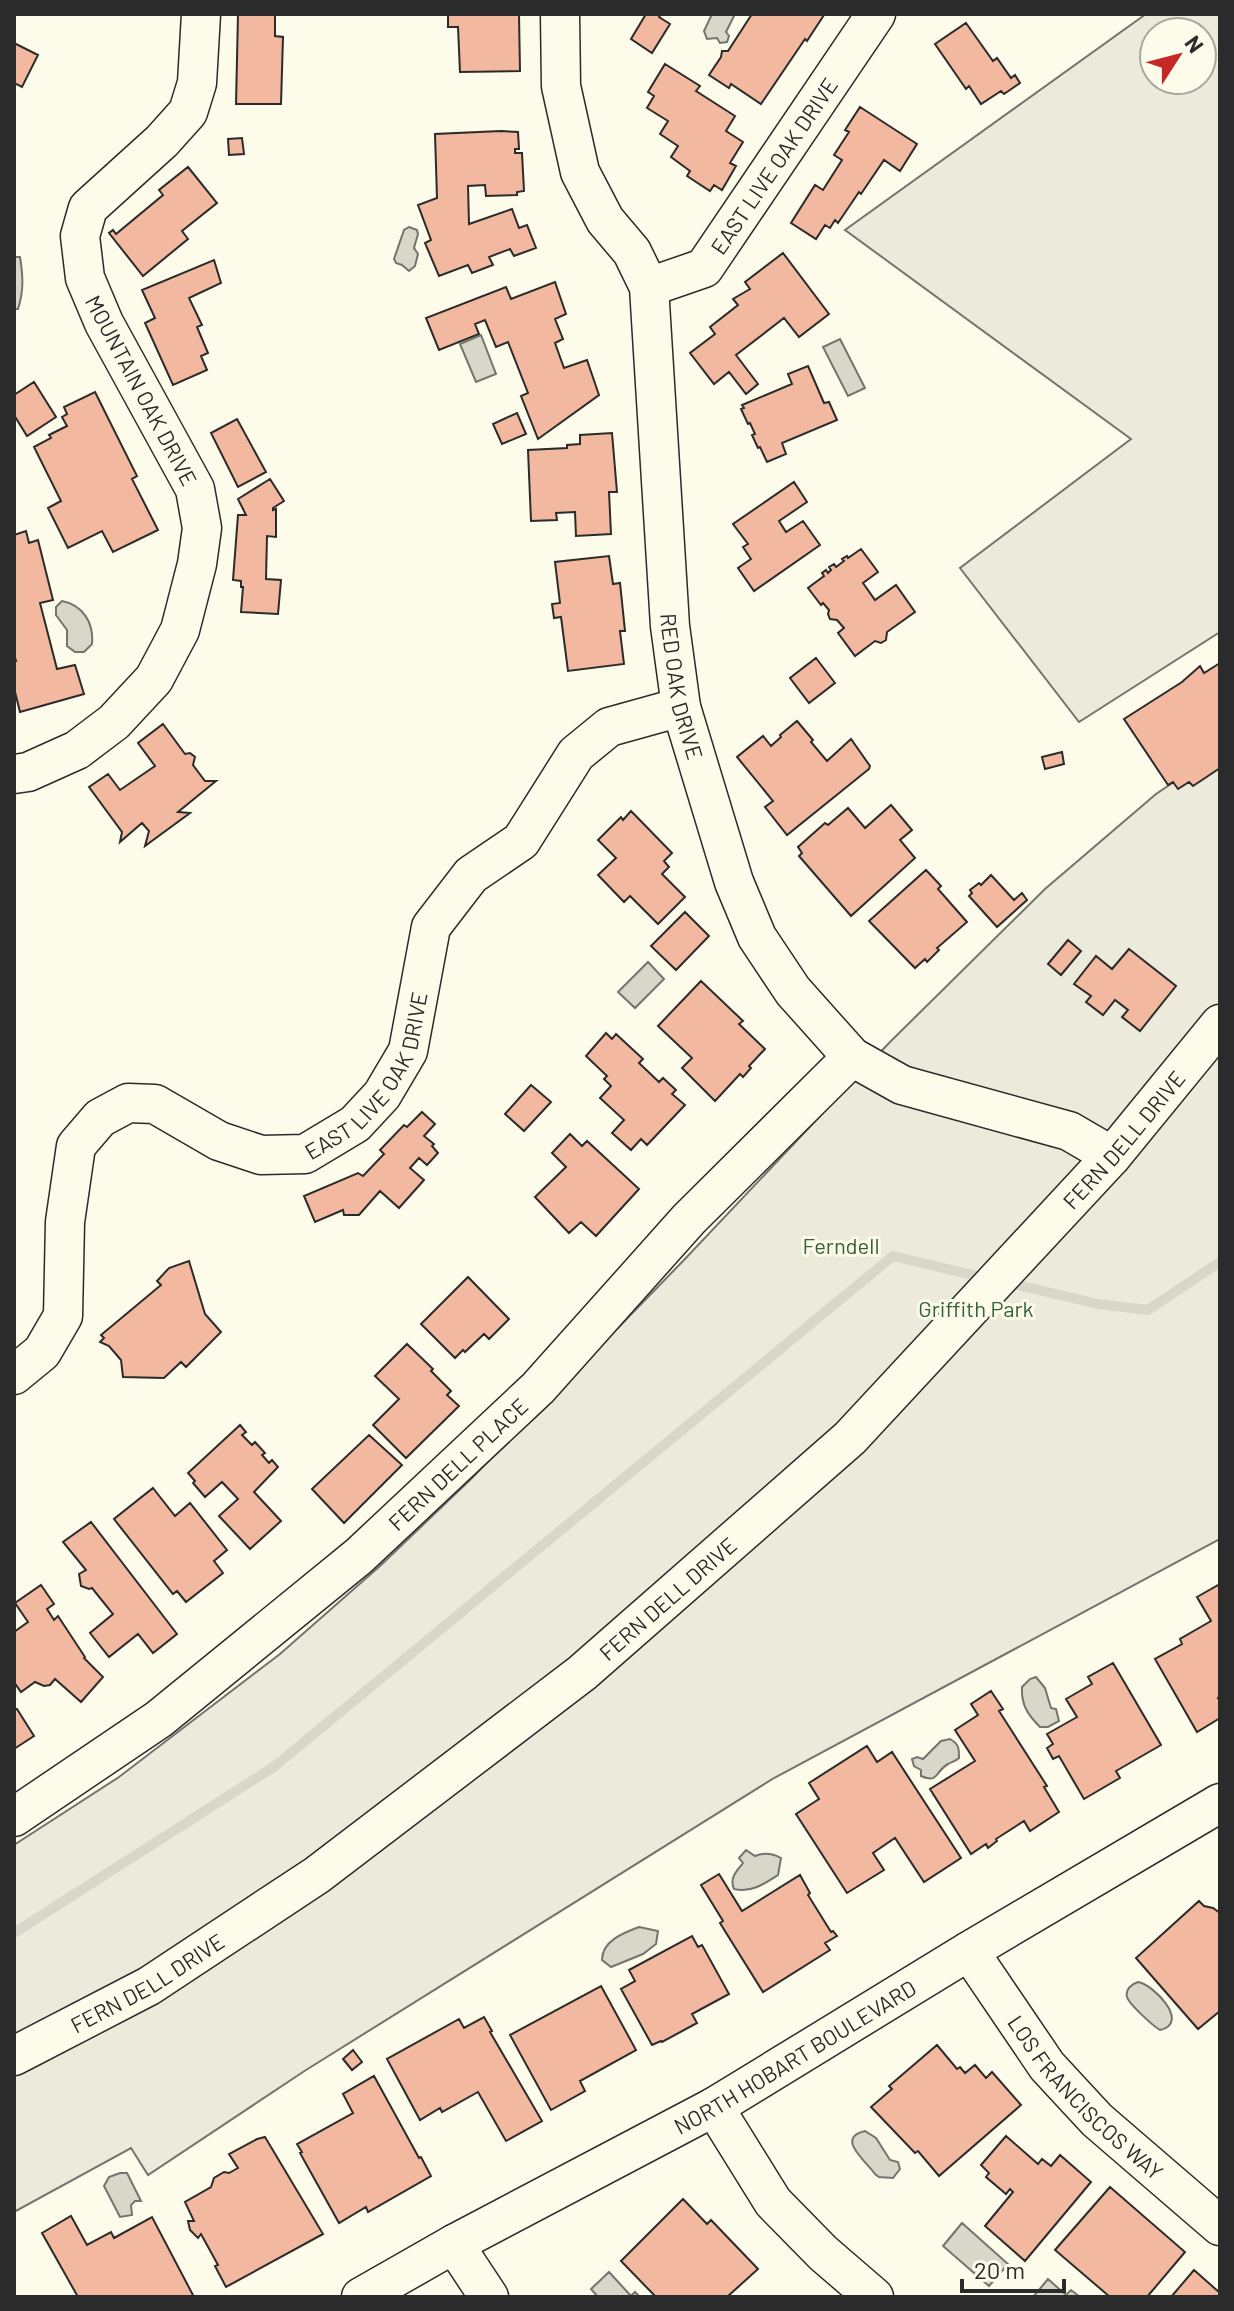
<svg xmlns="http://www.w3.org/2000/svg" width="1234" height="2311" viewBox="0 0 1234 2311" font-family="Barlow,sans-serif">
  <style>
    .green { fill: #ecebdb; stroke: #74746e; stroke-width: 2; fill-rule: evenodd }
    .water { fill: #d8d7c9; stroke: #74746e; stroke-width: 2 }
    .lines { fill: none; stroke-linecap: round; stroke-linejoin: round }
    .stream { stroke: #d8d7c9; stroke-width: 10 }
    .building { fill: #f2b8a0; stroke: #2b2b2b; stroke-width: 2 }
    .minor-casing { stroke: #2b2b2b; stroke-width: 41 }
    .minor { stroke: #fdfbea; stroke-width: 38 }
    .labels { text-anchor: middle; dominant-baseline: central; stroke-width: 6; stroke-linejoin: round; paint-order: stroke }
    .street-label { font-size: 22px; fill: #2b2b2b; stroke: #fdfbea }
    .park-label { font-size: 22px; fill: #34623c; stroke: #fdfbea }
  </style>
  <rect width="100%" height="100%" fill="#fdfbea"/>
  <path class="green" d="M1146,14h74v618l-141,90 -119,-154 171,-129 -286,-209zM1202,32v48h-48v-48z
    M1220,751v788l-446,239 -468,292 -158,105 -17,-27 -117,64v-367l105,-68 161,-123 100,-88 91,-87 213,-219 206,-218 155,-153 111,-95z"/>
  <path class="water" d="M712,14h23l-9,18 3,4 -2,6 -7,1 -3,-5 -10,1 -3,-8z
    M409,227l8,3 1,4 -4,14 4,6 -3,12 -6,5 -7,-6 -6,-2 -2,-4 10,-29z
    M14,257h6c3,19 4,33 -2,52h-3l-1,14z
    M481,335l15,39 -20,8 -16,-38z
    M840,339l25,49 -17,8 -25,-49z
    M62,601c21,4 32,22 30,43l-8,8h-9l-8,-6v-16l-11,-15v-8z
    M648,962l16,17 -29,29 -17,-16z
    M1036,1677l9,11 6,20 5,1 3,12 -11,6h-8c-12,-12 -19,-22 -18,-40l8,-8z
    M950,1739c9,5 9,9 9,19 -3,3 -7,4 -11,6 -13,7 -9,20 -27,12v-6l-7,-4 -2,-7 5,-2 6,2 18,-18z
    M746,1850l9,6c9,-4 17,-3 26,2l-3,17c-14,9 -27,18 -44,14 -5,-11 3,-18 9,-26l-4,-5z
    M639,1927l19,4 -2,13 -13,10 -32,13 -9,-7c0,-19 21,-27 37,-33z
    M1138,1982c15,2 53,41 22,48 -7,-4 -31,-26 -33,-33 -2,-8 5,-13 11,-15z
    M865,2131l11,7 14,22 8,2 2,7 -7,9 -14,-1 -4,-3c-9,-13 -40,-36 -10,-43z
    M120,2173h7l14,28h-6l-4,4 1,10 -12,2 -16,-31 5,-9z
    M962,2223l46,41 -19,22 -46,-40z
    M609,2272l22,24 4,-4 5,5h-42l-7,-8z
    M1048,2279l18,16 5,-5 9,7h-47z"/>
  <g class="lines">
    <path class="stream" d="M1005,1282l93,22 50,6 72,-48
      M14,1933l261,-167 618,-510 92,22"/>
  </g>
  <path class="building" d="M238,14h45l-8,1v21l8,1 -2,67h-45z
    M448,14h71l1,57 -60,1 -2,-45h-10z
    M646,14h15l-2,3 11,7 -18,29 -21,-14z
    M752,14l72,1 -17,26 -2,-2 -44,65 -30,-20 -2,4 -20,-13 12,-18 1,-6h6z
    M966,23l27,38 4,-3 14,20 4,-3 5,8 -16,11 -3,-3 -20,13 -12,-18 -3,3 -31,-45z
    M14,43l24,12 -16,32 -8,-4z
    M665,64l35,22 -4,5 39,25 -9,15 17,11 -13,21 6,3 -14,24 -8,-5 -4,6 -23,-15 3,-5 -19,-14 7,-11 -18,-12 8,-13 -21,-13 7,-12 -6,-4z
    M860,107l57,37 -17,27 -16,-11 -23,34 -2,-2 -21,31 -3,-3 -5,8 -5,-3 -9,14 -25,-16 24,-38 8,5 19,-30 -8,-5 15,-23 -4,-2z
    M501,131l17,1 1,17h-4v4h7l2,38 -7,1v3l-31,1 -1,-11 -17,1 1,38 43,-15 7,19 8,-3 9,23 -22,8 -4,-7 -21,8 4,8 -21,8 -4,-8 -29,11 -14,-33 6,-3 -13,-35 19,-7 -2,-64z
    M242,138l2,16 -15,1 -1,-16z
    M188,167l29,36 -35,28 6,8 -45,37 -34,-43 4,-3 3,4 47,-39 -4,-5z
    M783,253l46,61 -30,23 -15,-19 -48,37 22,29 -12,10 -17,-22 -15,12 -24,-31 25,-19 -5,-7 28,-22 -5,-6 17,-10 -5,-7z
    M214,260l7,23 -32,15 13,27 -5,2 11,26 -7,3 6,14 -34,15 -28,-62 10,-5 -13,-28z
    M555,282l11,32 -11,5 8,20 -8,4 9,25 23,-8 12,35 -61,44 -17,-43 7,-3 -20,-51 -12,5 -11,-27 -10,4 4,10 -40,16 -13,-32 80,-31 5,12z
    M808,366l16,37 5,-1 8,18 -55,23 4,11 -19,8 -7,-15 -2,1 -6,-13 3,-1 -5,-11 -2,1 -7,-15 3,-1 -2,-3 50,-21 -4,-10z
    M34,382l22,35 -29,19 -13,-21v-20z
    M95,392l42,84 -5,3 26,51 -45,22 -11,-21 -34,17 -20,-40 13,-7 -27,-54 17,-9 -2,-3 18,-9 -5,-9 5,-3 -3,-7z
    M517,413l9,21 -24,10 -9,-20z
    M237,419l29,53 -28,15 -27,-54z
    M612,433l5,59h-8l2,42 -35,2 -1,-24 -19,1 1,7 -26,1 -3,-71 39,-2v-3l13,-1v-9z
    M270,479l14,22 -11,7v2l3,-1v28l-9,-1 -1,43 15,1 -3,34 -37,-2 2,-25h-2v-6l-8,-1 5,-65h8l-8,-16z
    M794,482l13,20 -28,19 7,11 17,-11 17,24 -66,46 -16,-23 13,-9 -8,-12 5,-3 -15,-20z
    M26,531l3,12 9,-3 15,60 -13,3 17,66 18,-4 9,29 -64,18 -6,-24v-27h2l-2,-7v-119z
    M861,549l17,23 -15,11 12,17 21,-15 19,27 -28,20 -1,8 -5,3 -6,-2 -20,15 -17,-23 6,-5 -7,-8 -7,-1 -2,-5 1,-4 -6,-7 -2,2 -13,-17 16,-12 -2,-3 4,-3 2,3 3,-3 -2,-3 5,-3 2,3 8,-6 -2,-2 5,-3 1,2z
    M609,556l4,28 7,-1 5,48h-5l4,33 -56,7 -7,-54 -7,1 -2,-14 8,-1 -5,-41z
    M816,658l19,25 -26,20 -19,-25z
    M1220,663v105l-27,18 -4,-4 -11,7 -5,-7 -5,3 -44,-66 58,-37 18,-16 4,7z
    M797,721l16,19 -2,2 16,19 24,-22 19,27 -1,3 -82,66 -22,-28 8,-6 -36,-44 26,-21 8,10 10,-9 -1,-2z
    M163,724l22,30 5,-1 5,4 -2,8 12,16h11l-38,31 12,1 -45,33 4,-15 -7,-8 -22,19 2,-10 -33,-45 19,-13 12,16 35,-24 -17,-23z
    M1062,752l2,12 -19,5 -3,-12z
    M891,805l21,25 -12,10 15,18 -64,58 -52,-60 3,-3 -4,-6 27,-24 3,2 20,-17 17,20z
    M631,811l41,42 -8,8 5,6 -7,7 23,23 -27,27 -28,-28 -6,6 -26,-27 18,-17 -18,-18 23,-23 2,3z
    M926,870l15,16 -3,3 29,33 -30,26 2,2 -12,12 -2,-3 -10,9 -46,-47z
    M991,875l23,25 8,-7 5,7 -30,27 -28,-31 3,-3 -2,-3 9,-7 2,2z
    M685,912l24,24 -33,34 -25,-24z
    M1068,940l13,11 -20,24 -13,-11z
    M1129,949l47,37 -36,45 -18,-14 6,-7 -13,-10 -12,15 -17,-13 5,-6 -17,-12 22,-28 16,13z
    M701,981l42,40 -4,3 26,25 -16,17 2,2 -8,9 -3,-3 -25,27 -33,-33 10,-10 -34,-32z
    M606,1033l6,6 4,-5 27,25 -4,4 20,19 4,-4 13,12 -4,4 13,11 -38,40 -6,-6 -10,11 -19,-17 12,-13 -24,-22 11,-12 -7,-7 3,-3 -21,-20z
    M531,1085l20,17 -27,29 -19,-17z
    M422,1112l13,12 -11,12 10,8 -2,2 6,7 -11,12 -8,-7 -9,10 14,12 -25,28 -19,-17 -21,24h-15l-1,-5 -28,12 -11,-26 54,-23 5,3 21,-22 -4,-4 24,-25 3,2z
    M570,1134l12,12 5,-5 52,48 -43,47 -15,-14 -12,11 -34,-36 31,-30 -14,-14z
    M189,1261l16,53 16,18 -35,35 -5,-5 -17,16 -41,-1 -2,-17 -12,-14 -9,-4 4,-4 -3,-3 60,-50 -4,-4 12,-13z
    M468,1277l41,42 -20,20 -5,-5 -19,18 -2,-2 -8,8 -34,-34z
    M407,1344l26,25 -2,2 20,20 -4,4 12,11 -53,52 -33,-33 26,-26 -24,-23z
    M240,1425l6,7 -4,3 10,10 3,-3 10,11 -3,2 7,8 3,-3 6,7 -24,25 27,29 -31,28 -31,-33 19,-17 -16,-17 -17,15 -12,-14 2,-2 -7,-8z
    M369,1435l33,30 -58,58 -32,-34z
    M153,1488l22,28 15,-13 37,47 -13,11 9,12 -37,29 -9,-11 -4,3 -59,-75z
    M91,1522l86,112 -24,19 -15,-19 -29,23 -19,-24 23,-19 -21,-26 -3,1 -8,-3 -2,-12 7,-4 -23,-28z
    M1220,1584v113l-2,1 2,4v16l-23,14 -42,-73 27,-15 -2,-5 31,-18 -14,-24z
    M41,1585l13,19 -7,5 7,11 4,-4 27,41 -1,1 19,19 -22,25 -26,-23 -5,6 -6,1 -9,-4 -14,10 -7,-10v-50l14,-10 -13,-19z
    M1113,1663l48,82 -45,26 4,7 -36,21 -25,-43 -6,3 -6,-11 6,-4 -6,-10 30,-17 -11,-18 26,-15 -4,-7z
    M991,1691l12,18 -4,2 48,75 -3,1 15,25 -29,19 -6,-10 -28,18 1,2 -9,7 -2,-4 -15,10 -41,-65 45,-28 -20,-31 23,-15 -7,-11z
    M17,1709l17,27 -20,13v-39z
    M867,1746l10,16 15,-10 69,106 -37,24 -29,-44 -22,15 11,17 -37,23 -51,-79 23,-15 -10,-16z
    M719,1874l23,37 58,-36 10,18 -2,2 23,37 2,-1 4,5 -12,7 5,7 -67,42 -43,-69 3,-2 -22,-36z
    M1199,1901l5,5 9,2 7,5v98l-22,18 -62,-71z
    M692,1936l6,11 4,-2 27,49 -37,20 5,9 -35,19 -1,-1 -9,4 -31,-56 14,-8 -6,-11z
    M601,1986l35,64 -56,31 5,10 -34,19 -41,-75z
    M484,2017l8,14 -2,1 52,89 -36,20 -28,-49 -36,20 -2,-4 -20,12 -33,-61 72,-40 5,9z
    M937,2045l20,24 3,-2 5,6 10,-8 11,13 6,-6 29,33 -82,71 -21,-25 -3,2 -44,-46 21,-18 -3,-3z
    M353,2050l9,12 -10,8 -9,-11z
    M374,2076l45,82 2,-1 10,19 -63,36 -2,-5 -27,16 -39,-70 2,-1 -5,-8 56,-31 -10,-19z
    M1006,2136l32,28 4,-5 9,7 9,-11 31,27 -66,79 -40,-35 28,-34 -3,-3 -4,5 -20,-17 3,-4 -8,-8z
    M265,2137l58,97 -97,53 -11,-21 3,-1 -17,-31 -3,4 -8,-8 -2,-9h6l-9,-19 26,-15 3,-9 10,-6 5,1 9,-5 -9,-14 28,-15z
    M1110,2187l75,65 -38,45h-37l-55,-47z
    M683,2199l24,25 4,-4 47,49 -31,28h-71l-35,-36z
    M71,2216l16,29 24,-13 3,6 38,-21 42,80h-116l-36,-64z
    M1194,2270l26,23v4h-49z"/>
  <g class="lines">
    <defs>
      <g id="minor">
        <path id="s1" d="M560,14l1,72 19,86 25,48 27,32 17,35 21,339 11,81 53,175 23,55 36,54 59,66 50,28 167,46 43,25"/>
        <path id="s2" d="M649,287l55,-19 172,-254"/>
        <path d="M14,774l14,-2 49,-22 37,-28 40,-43 26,-49 17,-66 5,-36 -7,-39 -91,-166 -19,-45 -5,-42 8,-28 74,-67 26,-29 9,-29 4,-69"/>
        <path id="s3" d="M14,1375l28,-23 21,-36 2,-94 11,-76 24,-28 28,-15 27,1 64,37 42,14 44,-1 50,-30 27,-29 26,-44 23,-124 40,-52 50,-34 55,-87 33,-27 72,-20"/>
        <path id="s4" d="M14,1817l145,-98 200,-163 179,-168 151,-169 163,-162"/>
        <path id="s5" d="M969,1951l78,115 50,54 123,106"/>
        <path id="s6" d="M14,2056l135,-70 168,-111 265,-202 268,-235 262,-282 108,-132"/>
        <path d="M714,2107l59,95 50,51 51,44"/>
        <path d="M454,2244l35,53"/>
        <path id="s7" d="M361,2297l93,-53 260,-137 255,-156 251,-148"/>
      </g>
    </defs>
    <use href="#minor" class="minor-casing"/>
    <use href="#minor" class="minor"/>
  </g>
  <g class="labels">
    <g class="street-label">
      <text stroke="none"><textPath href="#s2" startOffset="182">EAST LIVE OAK DRIVE</textPath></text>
      <text transform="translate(142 390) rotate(62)">MOUNTAIN OAK DRIVE</text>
      <text stroke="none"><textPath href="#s1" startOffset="696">RED OAK DRIVE</textPath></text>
      <text stroke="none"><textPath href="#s3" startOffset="612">EAST LIVE OAK DRIVE</textPath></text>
      <text stroke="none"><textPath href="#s6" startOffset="1448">FERN DELL DRIVE</textPath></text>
      <text stroke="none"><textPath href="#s4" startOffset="568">FERN DELL PLACE</textPath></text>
      <text stroke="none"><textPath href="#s6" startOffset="800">FERN DELL DRIVE</textPath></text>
      <text stroke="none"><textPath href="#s6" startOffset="152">FERN DELL DRIVE</textPath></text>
      <text stroke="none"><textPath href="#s7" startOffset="496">NORTH HOBART BOULEVARD</textPath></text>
      <text stroke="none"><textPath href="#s5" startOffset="188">LOS FRANCISCOS WAY</textPath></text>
    </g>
    <g class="park-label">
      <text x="841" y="1245">Ferndell</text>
      <text x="976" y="1308">Griffith Park</text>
    </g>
  </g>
  <rect width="1234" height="2311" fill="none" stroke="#2b2b2b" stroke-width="32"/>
  <g transform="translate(1178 56) rotate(54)"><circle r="38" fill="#fdfbea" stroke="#a9a89e" stroke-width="2"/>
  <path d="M0-6L14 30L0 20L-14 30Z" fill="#c62828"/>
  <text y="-12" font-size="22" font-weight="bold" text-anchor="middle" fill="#2b2b2b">N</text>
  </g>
  <path d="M962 2279v12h102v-12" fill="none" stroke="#2b2b2b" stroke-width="4"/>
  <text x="974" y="2279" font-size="24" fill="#2b2b2b" stroke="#fdfbea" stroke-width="6" paint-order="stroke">20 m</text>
</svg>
